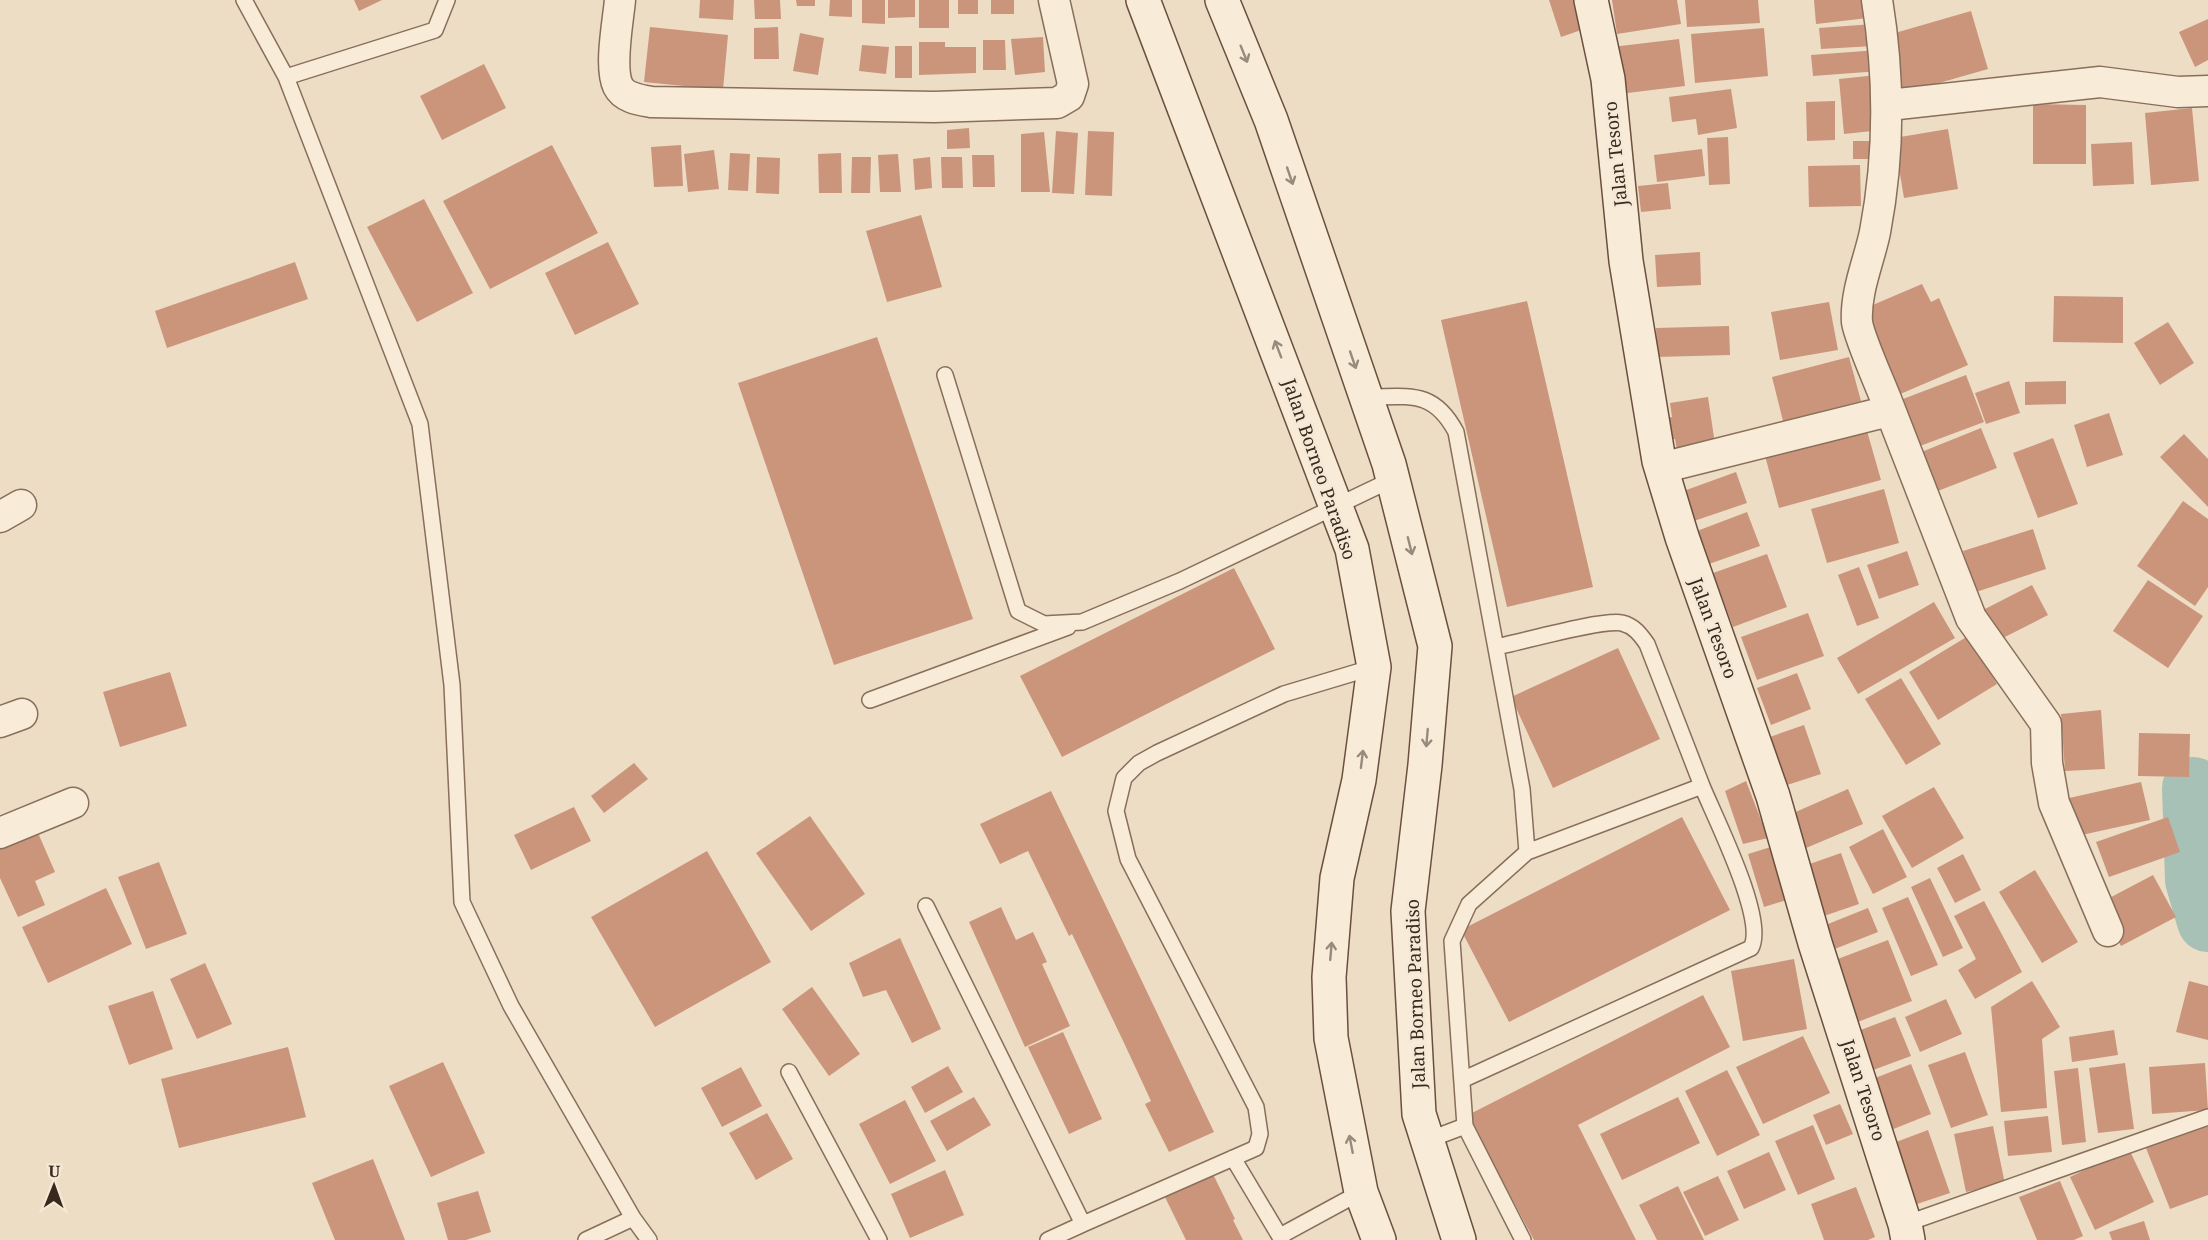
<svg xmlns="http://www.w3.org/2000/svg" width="2208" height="1240" viewBox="0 0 2208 1240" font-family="'Noto Serif',serif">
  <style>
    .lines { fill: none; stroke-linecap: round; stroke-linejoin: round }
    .river { stroke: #a7c1b6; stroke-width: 62 }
    .building { fill: #cb957c }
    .lane-casing { stroke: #886f5b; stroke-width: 18 }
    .street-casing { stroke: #886f5b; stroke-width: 33 }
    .secondary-casing { stroke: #6a503f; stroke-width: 36 }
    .lane { stroke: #f8ebd8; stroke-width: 15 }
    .street { stroke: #f8ebd8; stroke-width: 30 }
    .secondary { stroke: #f8ebd8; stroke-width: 33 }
    .oneway { stroke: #988a7c }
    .labels { text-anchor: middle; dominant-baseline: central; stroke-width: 5; stroke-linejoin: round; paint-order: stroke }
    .street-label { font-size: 18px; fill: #38291f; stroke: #f5e8d5 }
  </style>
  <rect width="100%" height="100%" fill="#edddc5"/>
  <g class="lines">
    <path class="river" d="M2193,788l3,92 12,41"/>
  </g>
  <path class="building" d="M354,0h28l-23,11z
    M700,0h34l-1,20 -34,-2z
    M754,0h26l1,19h-26z
    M796,0h19v6h-18z
    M830,0h22v17l-23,-1z
    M862,0h23v24l-23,-1z
    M888,0h27v17l-27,1z
    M919,0h30v28h-30z
    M958,0h20v14h-20z
    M991,0h23v14h-23z
    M1549,0h29l9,28 -26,9z
    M1612,0h65l4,24 -64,10z
    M1685,0h73l2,23 -73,4z
    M1814,0h52l2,18 -52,6z
    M1971,11l17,58 -84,24 -16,-58z
    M2208,19v41l-13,7 -16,-35z
    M1873,24l1,22 -53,3 -2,-21z
    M650,27l78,8 -5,55 -79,-8z
    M778,27l1,32h-25v-31z
    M1764,28l4,48 -73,7 -4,-49z
    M800,33l24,5 -6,37 -25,-4z
    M1043,37l2,35 -30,3 -4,-36z
    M1679,39l6,47 -66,8 -7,-47z
    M983,40h22l1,30h-23z
    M919,42h26v5h31v26l-57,2z
    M862,45l27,2 -3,27 -27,-3z
    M895,46h17v32h-17z
    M1878,50l2,21 -67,5 -2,-21z
    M484,64l22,44 -64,32 -22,-44z
    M1877,75l5,55 -38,4 -5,-55z
    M1731,89l6,39 -39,7 -2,-16 -24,3 -3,-25z
    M1835,101v39l-28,1 -1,-39z
    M2033,104l53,1v59h-53z
    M2192,108l7,73 -48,4 -6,-72z
    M969,128l1,20 -23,1v-19z
    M1948,129l10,60 -54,9 -10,-60z
    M1056,131l22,2 -4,61 -22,-1z
    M1088,131l26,1 -2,64 -27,-1z
    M1044,132l6,60h-29v-58z
    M1728,137l2,47 -21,1 -2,-47z
    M1853,141h26v18h-26z
    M2132,142l2,42 -41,2 -2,-42z
    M552,145l46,88 -108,56 -47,-88z
    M681,145l2,41 -29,1 -3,-40z
    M1702,149l3,27 -48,6 -3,-27z
    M714,150l5,39 -31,3 -4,-38z
    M730,153l20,1 -2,37 -20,-1z
    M841,153l1,40h-23l-1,-39z
    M898,154l3,38h-21l-2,-37z
    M972,155h22l1,32h-22z
    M757,157l23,1 -1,36 -23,-1z
    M852,157h19l-1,36h-19z
    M930,157l2,31 -17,2 -2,-31z
    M941,157h21l1,31h-21z
    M1860,165l1,41 -52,1 -1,-41z
    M1668,183l3,26 -30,3 -3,-26z
    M424,199l49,94 -56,29 -50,-95z
    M921,215l21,72 -55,15 -21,-71z
    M608,242l31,62 -64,31 -30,-62z
    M1700,252l1,33 -44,2 -2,-32z
    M295,262l13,37 -141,49 -12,-37z
    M1922,284l9,18 8,-4 29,67 -70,30 -37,-85z
    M2054,296l69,1v46l-70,-1z
    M1527,301l66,286 -86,20 -66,-287z
    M1829,302l9,48 -58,10 -9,-48z
    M2168,322l26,41 -34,22 -26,-42z
    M1729,326l1,29 -73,2 -1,-29z
    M877,337l96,282 -139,46 -96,-282z
    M1849,357l12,44 -78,20 -11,-44z
    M1966,375l18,47 -72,27 -17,-47z
    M2009,381l11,32 -34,11 -11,-31z
    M2066,381v23l-41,1v-23z
    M1708,397l7,47 -38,6 -2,-11 -11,2 -3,-23 11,-1 -2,-14z
    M2109,413l14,42 -36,12 -13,-42z
    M1865,424l16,56 -102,28 -15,-56z
    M1981,428l16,40 -72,28 -16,-39z
    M2184,434l24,25v48l-48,-50z
    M2053,438l25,66 -40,14 -25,-65z
    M1736,472l11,31 -59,20 -10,-30z
    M1884,489l15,54 -72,20 -16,-54z
    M2183,501l25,18v68l-13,19 -58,-40z
    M1747,512l13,34 -51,18 -12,-33z
    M2033,529l13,40 -70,23 -13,-41z
    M1907,551l12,34 -40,14 -12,-34z
    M1767,554l20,53 -54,20 -20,-54z
    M1859,567l20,51 -22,8 -19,-51z
    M1234,568l41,81 -213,108 -42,-81z
    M2148,580l55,36 -35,52 -55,-37z
    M2032,585l16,30 -51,26 -16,-30z
    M1934,602l21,36 -97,56 -21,-36z
    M1808,613l16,43 -67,24 -16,-43z
    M1968,636l29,48 -59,36 -29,-48z
    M1618,648l42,91 -107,49 -42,-91z
    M170,672l17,54 -67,21 -17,-55z
    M1797,673l14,36 -40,16 -14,-37z
    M1901,678l40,66 -35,21 -41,-66z
    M2101,710l4,59 -40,2 -4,-57z
    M1804,725l17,49 -40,13 -17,-48z
    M2139,733l51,1 -1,43 -51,-1z
    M634,763l14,16 -44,34 -13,-17z
    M1746,781l22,57 -25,6 -18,-53z
    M2141,782l9,38 -73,16 -8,-38z
    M1934,787l30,51 -52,30 -30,-52z
    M1848,789l15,35 -57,24 -15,-34z
    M1051,791l163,341 -45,20 -24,-48 6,-3 -26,-56 -53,-111 -3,2 -41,-85 -28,13 -20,-40z
    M574,807l17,34 -60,29 -17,-35z
    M810,816l55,78 -54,37 -55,-78z
    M1682,817l48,93 -221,112 -48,-92z
    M2168,817l12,35 -71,25 -13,-35z
    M35,826l20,46 -20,9 10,24 -27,12 -18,-39v-37z
    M1883,829l24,48 -34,17 -24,-47z
    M1774,846l16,53 -26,8 -16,-53z
    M707,851l64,111 -116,65 -64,-110z
    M1841,853l18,51 -41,14 -17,-51z
    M1963,854l18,36 -26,13 -18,-35z
    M159,862l28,72 -41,15 -28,-72z
    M2035,870l43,72 -36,21 -43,-71z
    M2153,875l23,42 -55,29 -23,-42z
    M1930,878l33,70 -20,9 -32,-70z
    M106,888l26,56 -84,39 -26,-56z
    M1908,897l30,68 -27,11 -29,-68z
    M1984,901l38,71 -47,27 -17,-29 18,-11 -22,-43z
    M1001,907l15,33 17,-8 14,30 -5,2 28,62 -45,21 -56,-125z
    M1868,908l10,24 -51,20 -9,-24z
    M900,938l41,91 -29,14 -26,-53 -23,7 -14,-34z
    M1888,940l24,61 -62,24 -23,-62z
    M1794,959l13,70 -64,12 -12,-70z
    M205,963l27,61 -35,15 -27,-60z
    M2032,981l28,46 -18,12 5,69 -46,4 -10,-105z
    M2189,981l19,5v54l-32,-8z
    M812,987l48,67 -31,22 -47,-67z
    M153,991l20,58 -44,16 -21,-59z
    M1703,995l27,52 -152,78 58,115h-102l-63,-118 -1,-8z
    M1946,999l16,35 -42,18 -15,-35z
    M1895,1017l16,39 -46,17 -15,-39z
    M2114,1030l4,25 -46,7 -3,-25z
    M1063,1032l39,87 -33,15 -41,-87z
    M1803,1036l27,57 -67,31 -27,-57z
    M288,1047l18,70 -127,31 -18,-69z
    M1965,1052l23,63 -37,13 -23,-63z
    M443,1062l42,91 -54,24 -42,-91z
    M2125,1063l9,66 -36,4 -9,-65z
    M2205,1063l3,47 -56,4 -3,-47z
    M1911,1064l20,50 -45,18 -21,-50z
    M948,1066l15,26 -38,21 -14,-26z
    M741,1067l21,39 -40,21 -21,-39z
    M2078,1068l8,74 -24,3 -8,-74z
    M1727,1070l33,65 -43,21 -32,-65z
    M974,1097l17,28 -44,26 -17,-30z
    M1678,1097l22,46 -78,37 -22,-46z
    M905,1100l31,61 -46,23 -31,-60z
    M1840,1104l13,30 -27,11 -13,-30z
    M767,1113l26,46 -37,21 -27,-47z
    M2048,1116l4,36 -44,4 -4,-35z
    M2208,1119v76l-38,14 -26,-66z
    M1813,1125l22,54 -37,16 -23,-54z
    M1993,1126l12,58 -39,8 -12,-58z
    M1928,1130l22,63 -33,11 -21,-62z
    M2129,1149l25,53 -59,28 -25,-53z
    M1769,1152l17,38 -42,19 -17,-38z
    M373,1159l32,81h-70l-23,-57z
    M1210,1168l25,51 -2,1 10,20h-57l-24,-49z
    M945,1170l19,45 -54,23 -19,-44z
    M1718,1176l21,44 -34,16 -22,-44z
    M2060,1181l23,55 -9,4h-37l-18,-43z
    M1678,1186l26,54h-47l-18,-35z
    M1856,1187l19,50 -7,3h-44l-13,-36z
    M478,1191l13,41 -25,8h-18l-11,-37z
    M2144,1221l6,19h-38l-3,-8z"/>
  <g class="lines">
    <defs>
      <path id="lane" d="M244,0l42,77 134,347 32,261 10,217 49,104 122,212
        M286,77l149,-47 12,-30
        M945,375l73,236 26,13 38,-2 98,-41 213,-102
        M1366,397c43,0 67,-8 90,35l66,357 5,63 -58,52 -17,37 13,185
        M1496,647c26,-5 105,-28 126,-24 12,3 18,11 25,21l55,142
        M870,700l198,-73
        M926,906l157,318 -35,16
        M789,1072l90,168
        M1462,1080l289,-132c16,-28 -36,-130 -49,-162l-175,66
        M1428,1140l37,-14 58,114
        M1233,1158l49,82
        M1083,1224l173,-76 4,-14 -4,-27 -128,-248 -12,-48 8,-33 15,-15 18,-10 127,-59 90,-27
        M1905,1224l303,-107
        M1280,1236l81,-44
        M586,1240l47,-22 16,22"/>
      <path id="street" d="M620,0c-2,22 -11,67 -2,86 6,12 22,14 33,16l283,5 123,-4 12,-7 4,-12 -19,-84
        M1889,105l211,-23 78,10 30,-1
        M1889,407l82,211 75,106 1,39 7,40 54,128
        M1661,468l216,-54 12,-7c-7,-19 -30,-69 -32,-85 -2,-30 12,-61 18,-90 15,-79 15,-153 2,-232
        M0,517l21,-12
        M0,722l22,-8
        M0,833l73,-30"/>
      <path id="secondary" d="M1143,0l209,549 22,118 -15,113 -22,98 -8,99 2,61 30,154 18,48
        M1222,0l49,120 118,344 46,182 -10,119 -17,146 11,203 40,126
        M1591,0l17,79 18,182 33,200 23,76 91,259 42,147 90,281 3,16"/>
    </defs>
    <use href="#lane" class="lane-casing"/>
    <use href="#street" class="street-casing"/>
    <use href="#secondary" class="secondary-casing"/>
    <use href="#lane" class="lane"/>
    <use href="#street" class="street"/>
    <use href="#secondary" class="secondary"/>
  </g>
  <defs><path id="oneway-shaft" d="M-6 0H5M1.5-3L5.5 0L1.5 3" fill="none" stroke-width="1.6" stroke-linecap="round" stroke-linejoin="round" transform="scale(1.5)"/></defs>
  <g class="oneway">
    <use href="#oneway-shaft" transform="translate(1244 54) rotate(68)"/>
    <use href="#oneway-shaft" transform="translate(1290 176) rotate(71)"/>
    <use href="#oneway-shaft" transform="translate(1278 349) rotate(-111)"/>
    <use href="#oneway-shaft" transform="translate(1353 360) rotate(71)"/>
    <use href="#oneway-shaft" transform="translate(1410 546) rotate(76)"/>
    <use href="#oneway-shaft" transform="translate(1427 738) rotate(95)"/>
    <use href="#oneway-shaft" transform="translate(1362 759) rotate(-83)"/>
    <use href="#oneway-shaft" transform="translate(1331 951) rotate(-85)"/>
    <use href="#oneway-shaft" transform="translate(1351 1144) rotate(-101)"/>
  </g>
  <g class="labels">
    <g class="street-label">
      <text transform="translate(1615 154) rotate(-96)">Jalan Tesoro</text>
      <text transform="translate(1320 469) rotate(71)">Jalan Borneo Paradiso</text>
      <text transform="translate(1714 628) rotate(70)">Jalan Tesoro</text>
      <text transform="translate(1415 994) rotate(-92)">Jalan Borneo Paradiso</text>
      <text transform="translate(1864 1090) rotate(72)">Jalan Tesoro</text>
    </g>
  </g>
  <g transform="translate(54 1186) rotate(1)" stroke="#f5e8d5" stroke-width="4.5" paint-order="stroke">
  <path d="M0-4.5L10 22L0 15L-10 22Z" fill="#38291f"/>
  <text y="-9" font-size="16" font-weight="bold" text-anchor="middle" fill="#38291f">U</text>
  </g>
</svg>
